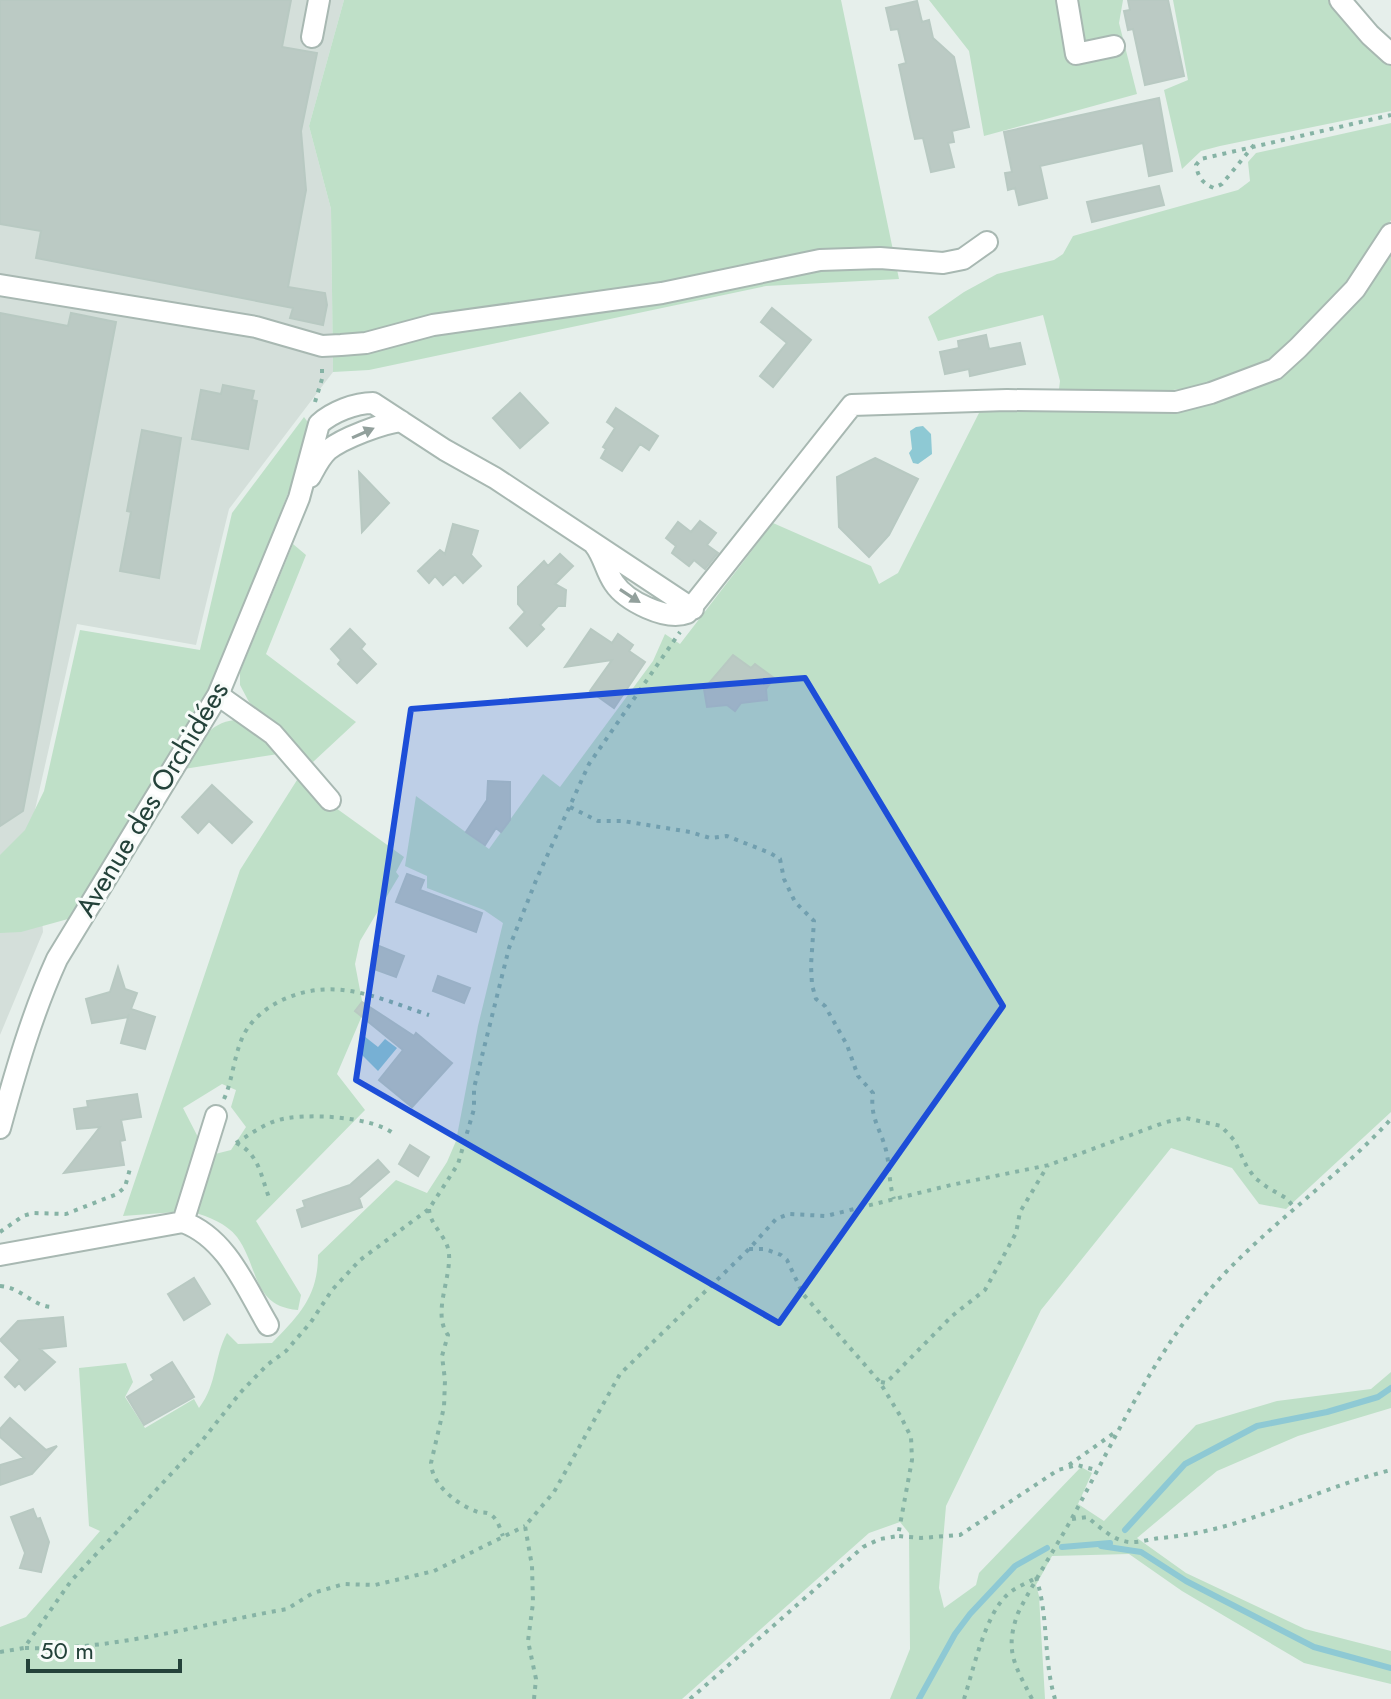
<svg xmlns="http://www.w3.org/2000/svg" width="1391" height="1699" viewBox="0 0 1391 1699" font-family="Jost,sans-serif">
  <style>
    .built { fill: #d4dfda }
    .green { fill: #bfe0c8 }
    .water { fill: #8ec9d4 }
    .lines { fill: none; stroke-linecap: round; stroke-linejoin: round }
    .stream { stroke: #8ec9d4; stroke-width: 6 }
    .building { fill: #bbcac4; stroke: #b8c9c2; stroke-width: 2 }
    .minor-casing { stroke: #a8b8b2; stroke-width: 24 }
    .path { stroke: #86b3a5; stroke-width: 4; stroke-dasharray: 4 6; stroke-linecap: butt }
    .minor { stroke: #fff; stroke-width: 20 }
    .oneway { fill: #92a09c }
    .marked { fill: #1d4ed8; fill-opacity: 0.2; stroke: #1d4ed8; stroke-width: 6; stroke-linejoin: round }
    .labels { text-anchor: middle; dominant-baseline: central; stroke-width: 6; stroke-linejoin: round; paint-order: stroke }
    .street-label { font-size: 28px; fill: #24423a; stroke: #f7fbf9 }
  </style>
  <rect width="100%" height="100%" fill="#e6efeb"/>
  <path class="built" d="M0,0h344l-35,126 22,83 2,163 -104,137 -33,136 -119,-21 -43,190 9,118 -43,103z"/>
  <path class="green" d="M344,0h497l58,279 -133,7 -397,84 -36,2 -2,-163 -22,-83z
    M929,0h194l-4,23 18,71 -153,42 -15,-85z
    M1173,0h156l62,63v48l-171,35 -19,5 -19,18 -18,-79 24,-10z
    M1391,123v97c-29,52 -95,133 -150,157 -11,5 -24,6 -36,8 -50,10 -96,8 -146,4l1,-8 -17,-66 -105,26 -10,-24 36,-25 33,-18 57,-14 9,-6 10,-18 165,-46 12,-9 -2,-19 8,-9z
    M1391,247v865l-105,97 -27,-5 -27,-36 -61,-20 -130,162 -95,196 -7,82 5,20 32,-23 3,-12 102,-106 11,6 -14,31 26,17 92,-96 81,-24 94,-12 20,-17v36l-93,28 -81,35 -80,67 49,35 119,56 86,22v33l-87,-21 -122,-72 -53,-37 -77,2 -16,29 3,11 6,103h-155l20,-50 -1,-116 -9,-11 -31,11 -187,166h-682v-72l26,-10 74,-86 -11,-5 -10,-158 47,-5 7,19 -8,15 20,31 49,-29 5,9c19,-25 14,-49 28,-75l11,11 34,-1c27,-28 46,-46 46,-88l78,-75 31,13 20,-31 9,-21 22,-115 25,-103 -19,-13 -57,-22v-12l-22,-10 11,-70 73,53 54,-75 17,13 93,-126 12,-27 15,10 93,-121 98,43 8,18 19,-11 83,-164c89,0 188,12 271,-21 8,-2 16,-5 23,-9 49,-31 85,-84 116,-132z
    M304,417l9,12 -97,249 -29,53 -119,188 -47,13 -21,1v-78l25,-25 19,-39 36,-161 120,20 32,-137z
    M293,544l13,11 -40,99 90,68 -43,40 -64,-60 -9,-17v-13z
    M235,720l13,6 30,28 -94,15c13,-22 22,-46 51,-49z
    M297,780l107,77 -8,15 3,4 -39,65 -5,23 9,47 -27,63 28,36 -109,111 45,74 -3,15c-46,-4 -39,-43 -61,-73 -11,-14 -28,-20 -44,-25l18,-57 20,-5 15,-23 -15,-20 5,-17 -14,-6 -39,24 18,35 -25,69 -53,4 117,-346z"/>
  <path class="water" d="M923,426l8,8 1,20 -14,10 -5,-1 -4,-10 3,-4 -2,-18 6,-4z
    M364,1036l14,11 7,-8 12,9 -19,23 -18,-18v-8z"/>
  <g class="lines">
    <path class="stream" d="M1125,1530l60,-66 72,-38 70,-14 51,-15 13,-9
      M1101,1546l40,6 45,29 128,66 77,21
      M1062,1547l48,-4
      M919,1699l36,-65 15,-20 45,-48 32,-18"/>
  </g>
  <path class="building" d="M0,0h291l-9,47 35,6 -16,78 5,59 -18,97 37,6 2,12 -4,20 -33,-7 3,-10 -257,-50 5,-27 -41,-7z
    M1128,0h40l16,76 -39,9 -12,-56 -5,1 -4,-19 6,-1z
    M917,1l5,21 7,-2 4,18 21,19 15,70 -17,4 2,11 -6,1 6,24 -23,5 -8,-34 -8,1 -5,-22 -11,-52 7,-2 -8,-34 -7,1 -5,-22z
    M1159,98l13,73 -23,5 -6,-33 -103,23 7,32 -28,7 -4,-17 -7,2 -3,-17 7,-1 -8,-40z
    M1159,186l5,19 -72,17 -5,-20z
    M772,308l39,32 -38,47 -13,-11 27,-33 -26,-21z
    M0,313l68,13 3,-13 45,9 -93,489 -23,15z
    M986,335l3,14 31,-6 5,21 -55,12 -1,-7 -24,5 -5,-22 19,-4 -1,-7z
    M223,385l31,6 -2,9 5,1 -9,48 -56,-10 9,-49 20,4z
    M520,393l28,30 -28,25 -27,-30z
    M616,408l42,28 -9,14 -9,-6 -18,27 -21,-13 5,-9 -3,-2 12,-19 -8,-6z
    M142,430l39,8 -22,140 -39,-7 11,-59 -4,-1z
    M875,458l43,21 -29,56 -20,22 -30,-30 -2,-50z
    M359,472l30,31 -27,29z
    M700,521l16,12 -9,12 11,8 -13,16 -11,-9 -5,6 -17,-13 4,-7 -10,-8 12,-16 13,10z
    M453,524l25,7 -7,24 10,11 -18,17 -8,-9 -12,11 -8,-9 -6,7 -11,-12 22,-21 5,4z
    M560,554l13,12 -18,18 11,6 -1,16h-7l-18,19 4,4 -17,17 -17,-18 15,-16 -7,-8v-17l26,-26 4,5z
    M350,629l15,15 -4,5 15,15 -19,19 -19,-19 3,-4 -10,-11z
    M591,629l21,14 6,-9 15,11 -4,6 16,11 -31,46 -24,-17 22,-31 -47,7z
    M733,655l18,13 4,-4 19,14 -8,11 1,11 -26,3 -6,8 -8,-6 -20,2 -3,-18z
    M488,781l22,1v38l-9,12 -5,-4 -11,17 -19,-13 21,-32z
    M212,785l40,37 -20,21 -23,-22 -11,12 -16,-16z
    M407,874l17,6 -4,10 62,23 -6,19 -80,-30z
    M379,946l25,10 -8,21 -25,-9z
    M118,967l7,22 12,4 -6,16 24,8 -10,32 -24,-6 8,-29 -1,3 -36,6 -6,-24 24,-7z
    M438,976l32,12 -6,15 -31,-12z
    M362,1002l52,34 2,-3 36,30 -40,44 -33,-27 24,-30 -48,-39z
    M137,1094l4,23 -20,3 4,20 -5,1 4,24 -60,8 36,-46 -23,2 -3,-20 14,-2 -1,-6z
    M410,1145l19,12 -11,19 -19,-12z
    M378,1160l11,12 -30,26 3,9 -60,20 -5,-17 8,-3 -2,-6 47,-16z
    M194,1278l16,26 -26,16 -16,-26z
    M63,1317l3,29 -26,3 15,13 -30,28 -6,-7 -4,4 -10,-10 15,-17 -20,-20 18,-19z
    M172,1362l22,35 -50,28 -17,-28 27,-17 -3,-5z
    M10,1418l36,32 11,-4 -25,28 -32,11v-20l24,-7 -24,-21v-8z
    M33,1509l4,10 3,-1 9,24 -8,30 -21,-4 5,-15 -14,-36z"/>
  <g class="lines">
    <defs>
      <path id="minor" d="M1067,0l9,54 38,-8
        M1340,0l30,35 21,19
        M312,37l7,-37
        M0,285l256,42 66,19 19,-1 25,-2 67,-18 229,-32 158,-33 60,-2 63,5 20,-4 24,-17
        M310,477c5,-9 10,-20 18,-27 15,-12 55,-27 73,-29
        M594,544c10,12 11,26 20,39 12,18 52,38 73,30l165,-208 155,-5 169,2 35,-9 64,-24 23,-21 57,-59 36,-55
        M218,695l55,39 57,66
        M0,1128c16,-58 32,-114 57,-169l161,-264 81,-197 20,-74c13,-12 36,-21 54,-21l72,47 50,28 198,131
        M183,1222l33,-106
        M0,1255l183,-33c44,16 63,66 85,103"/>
    </defs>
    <use href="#minor" class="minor-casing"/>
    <path class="path" d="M1254,145l-32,39 -8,4c-12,-5 -16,-11 -18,-23l5,-6 190,-44
      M315,402l7,-23v-15
      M570,807l28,14h25l67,11 20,6 17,-2 43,17 10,6 4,20 11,23 19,19 -3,44 1,20 4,14 9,7 22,39 11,31 15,17c-4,26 10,39 14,62 3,15 2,29 7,44
      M224,1099c10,-22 10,-50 23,-70 8,-12 21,-22 33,-28 54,-26 97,-3 149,14
      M236,1143c13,-8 25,-17 39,-22 26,-9 98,-5 119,13
      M236,1143c24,11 25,35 34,57
      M429,1209c1,17 19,28 20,45 2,25 -17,60 -1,81l-6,21 3,24 -1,27 -13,56c1,22 26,42 47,49 5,1 8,0 12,2 8,5 10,15 13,22
      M0,1232l23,-16 10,-3 33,1 51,-20 8,-7 6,-22
      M749,1249h16l16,6 6,5 16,34 76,87 22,36 10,20 1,23 -14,76 23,2 39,-3 98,-65 19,-5 19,5
      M0,1286c21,1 32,20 52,21
      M881,1382l5,1 66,-67 33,-26 31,-57 4,-21 28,-47
      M1069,1465l45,-32
      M1072,1519l15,-2c13,10 25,23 42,25 10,1 21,-3 31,-4 86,-7 150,-48 231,-68
      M1036,1577c13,40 7,82 19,122
      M25,1648c88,3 176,-24 262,-39l26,-16 31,-9 31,1 59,-14 91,-45
      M0,1652l24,-4 47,-67 130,-139 39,-49 27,-28 19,-14 25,-29 21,-32 28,-30 69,-51 29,-45 16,-55v-21l35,-140 28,-70 52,-114 91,-132
      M534,1699l2,-20 -8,-38 5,-38 -1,-37 -7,-40 29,-34 66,-118 129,-125 27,-30 13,-5 37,2 125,-31 98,-20 117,-43 20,-4 35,8 13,14 13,27 8,11 12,9 19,11 8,9
      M690,1699l173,-152 17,-8 18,-3
      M964,1699c9,-28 21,-84 43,-104 7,-7 18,-11 27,-16
      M1032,1699c-17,-34 -28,-48 -14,-86 18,-36 41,-70 60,-106 43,-80 84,-169 148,-235 52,-54 115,-98 165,-153"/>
    <use href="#minor" class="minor"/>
  </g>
  <defs><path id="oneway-solid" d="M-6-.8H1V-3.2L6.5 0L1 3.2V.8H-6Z" transform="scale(2)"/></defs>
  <g class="oneway">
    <use href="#oneway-solid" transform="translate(363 433) rotate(-24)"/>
    <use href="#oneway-solid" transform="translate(630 596) rotate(33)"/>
  </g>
  <path class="marked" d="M805,678l198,328 -224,317 -423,-243 55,-371z"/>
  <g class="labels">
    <g class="street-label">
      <text transform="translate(152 799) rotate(-59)">Avenue des Orchidées</text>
    </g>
  </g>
  <path d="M28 1659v12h152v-12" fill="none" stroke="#24423a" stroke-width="4"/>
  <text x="40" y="1659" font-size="24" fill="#24423a" stroke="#f7fbf9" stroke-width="6" paint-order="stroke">50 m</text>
</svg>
